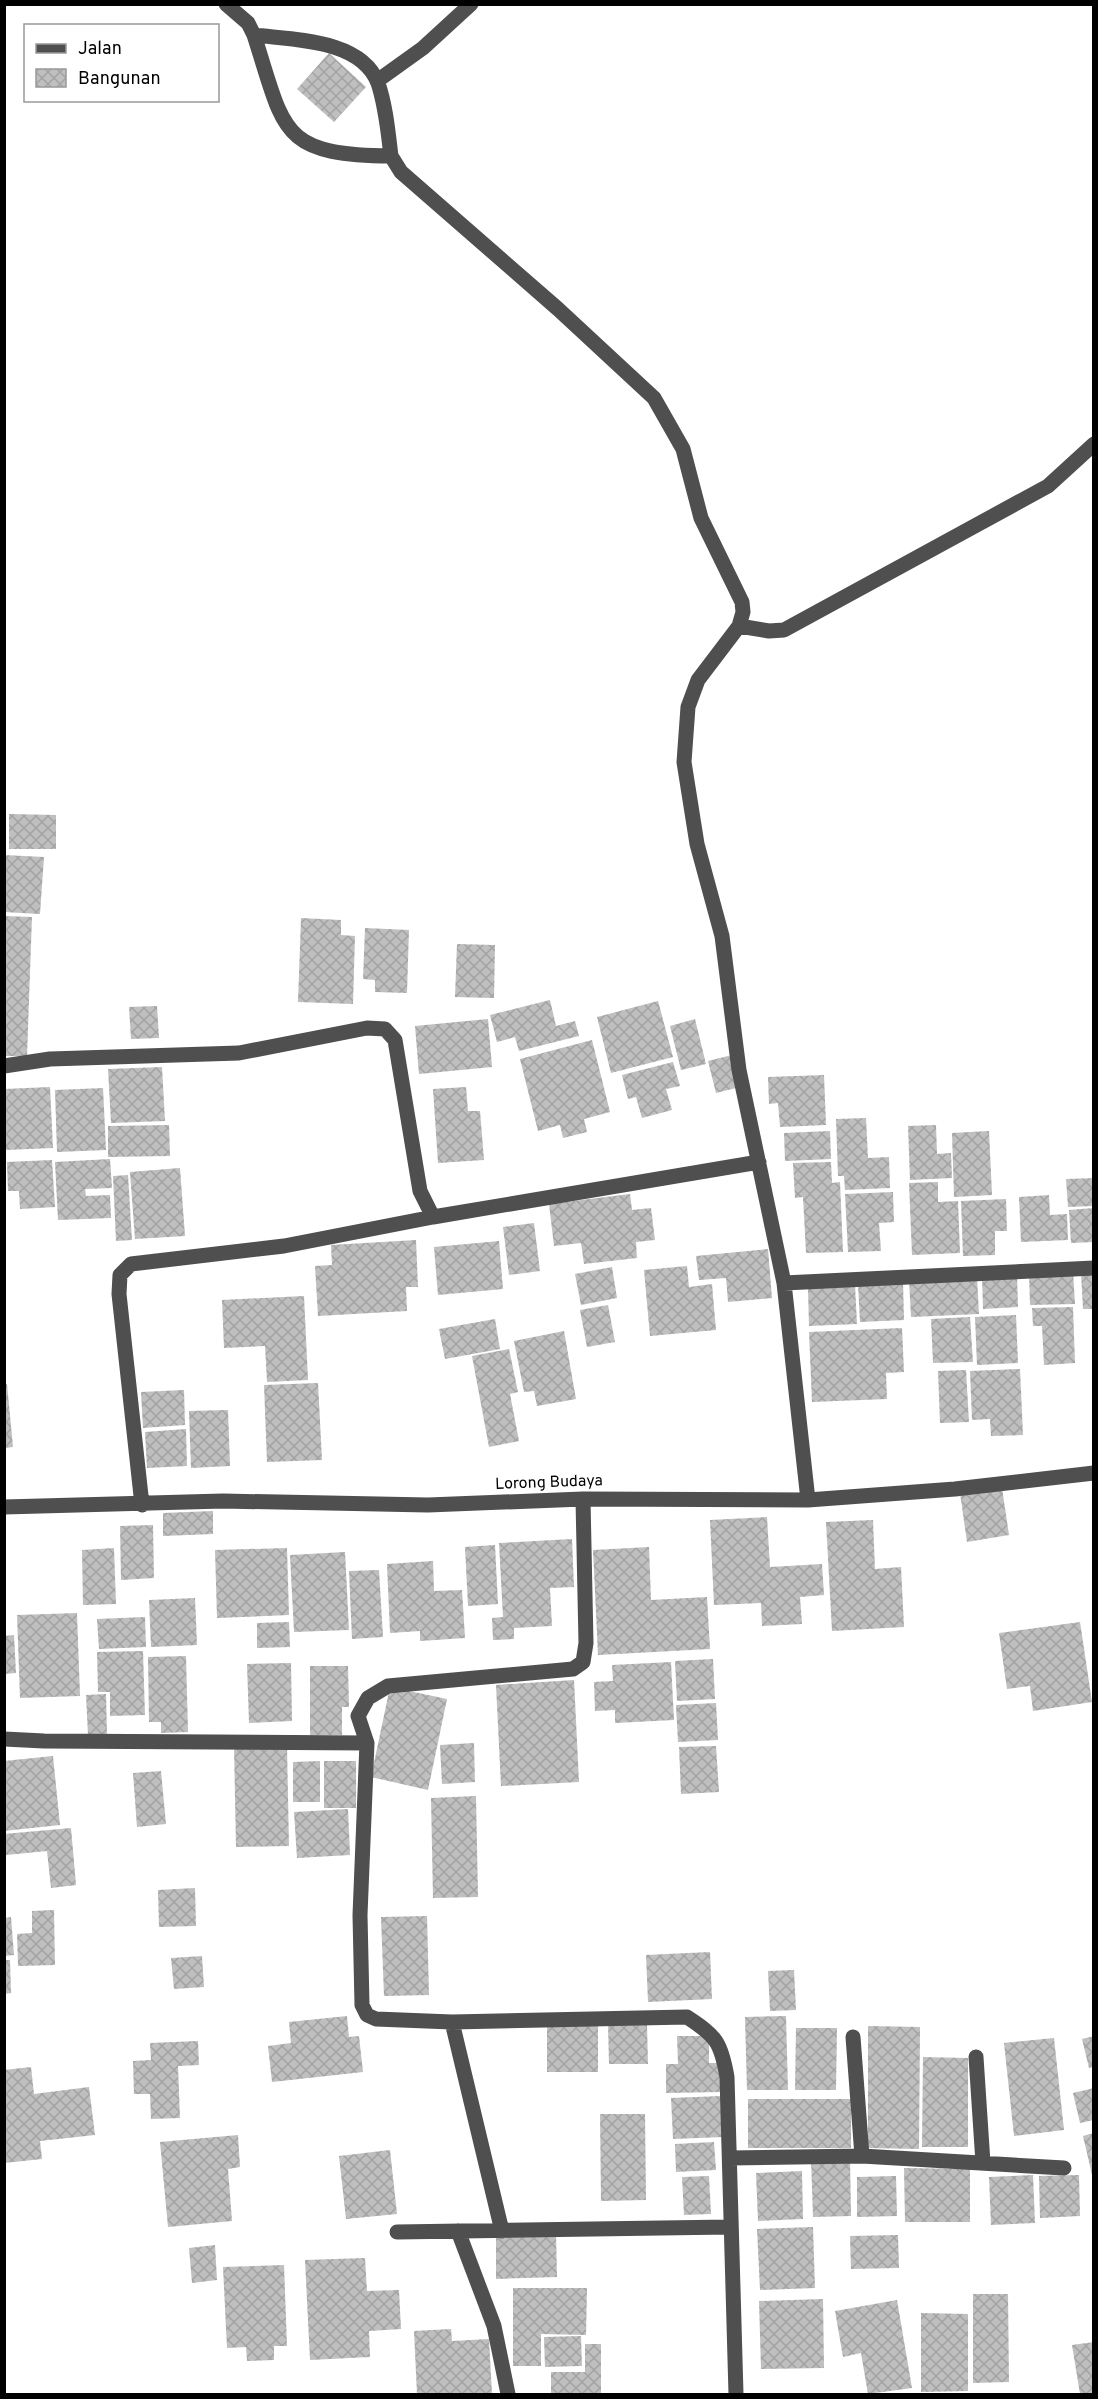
<svg xmlns="http://www.w3.org/2000/svg" width="1098" height="2399" viewBox="0 0 1098 2399" font-family="Overpass,sans-serif">
  <style>
    .building { fill: url(#building-cross-hatch) }
    .lines { fill: none; stroke-linecap: round; stroke-linejoin: round }
    .minor { stroke: #4f4f4f; stroke-width: 15 }
    .labels { text-anchor: middle; dominant-baseline: central; stroke-width: 4.5; stroke-linejoin: round; paint-order: stroke }
    .street-label { font-size: 16px; fill: #000; stroke: #fff }
  </style>
  <defs>
    <pattern id="building-cross-hatch" width="8" height="8" patternUnits="userSpaceOnUse" patternTransform="scale(1.5)"><rect width="8" height="8" fill="#bfbfbf"/><path d="M0 0l8 8M0 8l8-8" fill="none" stroke="#a2a2a2"/></pattern>
  </defs>
  <rect width="100%" height="100%" fill="#fff"/>
  <path class="building" d="M329,53l37,34 -32,35 -37,-33z
    M9,814l47,1v34h-47z
    M4,855l40,2 -4,57 -36,-2z
    M4,916l28,1 -5,139h-23z
    M301,918l40,2v15l14,1 -2,68 -55,-2z
    M365,928l44,2 -2,63 -32,-1v-12l-12,-1z
    M457,944l38,1 -1,53 -39,-1z
    M550,1000l6,26 19,-5 4,15 -60,15 -4,-14 -18,5 -7,-27z
    M658,1001l15,56 -62,16 -14,-56z
    M157,1006l2,32 -28,1 -2,-32z
    M488,1019l4,48 -73,7 -4,-48z
    M695,1019l11,45 -25,6 -11,-44z
    M592,1040l18,72 -26,7 3,13 -24,6 -3,-13 -22,6 -18,-72z
    M732,1055l8,32 -24,6 -8,-32z
    M673,1062l7,24 -14,3 6,21 -30,8 -6,-21 -8,2 -6,-24z
    M162,1067l3,54 -54,2 -3,-54z
    M824,1075l2,50 -46,2 -2,-24 -9,1 -1,-27z
    M50,1087l3,61 -48,2 -1,-61z
    M466,1087l2,24h12l4,49 -46,3 -5,-74z
    M103,1088l3,62 -49,2 -2,-62z
    M866,1118l2,40 21,-1 1,31 -45,2 -1,-14h-6l-2,-57z
    M169,1125l1,31 -62,1v-31z
    M936,1125l1,29 14,-1 1,25 -42,2 -2,-54z
    M830,1131l1,28 -46,2 -1,-28z
    M989,1131l3,64 -38,2 -2,-64z
    M110,1159l2,29 -27,1 1,7 24,-1 1,23 -53,2 -3,-58z
    M52,1160l3,47 -35,2 -1,-18h-11l-1,-29z
    M831,1162l1,21 8,-1 3,70 -37,1 -3,-56 -8,1 -2,-35z
    M180,1168l5,68 -50,3 -5,-67z
    M128,1175l4,65 -16,1 -3,-65z
    M1094,1178v28l-26,1 -2,-28z
    M938,1182v20l20,-1 2,52 -48,2 -3,-72z
    M893,1192l1,30 -15,1 2,28 -33,1 -3,-58z
    M630,1194l2,16 19,-2 4,32 -19,2 1,16 -53,6 -3,-21 -27,3 -5,-42z
    M1049,1195l1,20 17,-1 1,26 -47,2 -2,-45z
    M1006,1199l1,32h-12v24l-32,1 -2,-55z
    M1094,1208v34l-23,1 -2,-33z
    M534,1223l6,48 -31,4 -6,-48z
    M416,1240l2,47h-12l1,24 -89,5 -3,-50 17,-1 -1,-20z
    M499,1241l4,48 -65,6 -4,-48z
    M768,1249l4,49 -44,4 -2,-24 -27,2 -3,-24z
    M687,1266l2,21 23,-3 4,46 -66,6 -6,-66z
    M612,1267l5,31 -36,7 -6,-31z
    M1073,1271l2,33 -45,1 -1,-32z
    M1081,1273h13v36h-11z
    M1017,1275l1,32 -35,2 -1,-33z
    M977,1277l2,37 -68,3 -2,-38z
    M903,1282l1,38 -44,2 -2,-38z
    M855,1285l2,39 -48,2 -1,-38z
    M304,1296l4,84 -41,2 -2,-36 -41,2 -2,-48z
    M608,1305l7,37 -28,5 -7,-37z
    M1073,1307l2,56 -31,2 -2,-39h-9l-1,-18z
    M1016,1315l2,48 -41,2 -2,-48z
    M970,1317l3,45 -40,1 -2,-44z
    M495,1319l5,30 -55,10 -6,-30z
    M902,1328l2,44 -18,1 1,26 -75,3 -3,-70z
    M564,1331l12,68 -39,7 -3,-15 -10,1 -10,-51z
    M509,1349l9,43 -8,2 9,47 -30,6 -17,-91z
    M1020,1369l3,66 -32,1 -1,-17 -18,1 -2,-49z
    M966,1370l3,52 -29,1 -2,-52z
    M318,1383l4,77 -55,2 -3,-77z
    M4,1384h3l6,63 -9,1z
    M184,1390l1,35 -42,3 -2,-36z
    M228,1410l2,56 -39,2 -2,-57z
    M186,1429l1,37 -40,2 -2,-36z
    M1002,1488l7,47 -42,7 -7,-49z
    M213,1511v23l-50,2v-23z
    M767,1517l3,50 52,-3 2,31 -24,2 2,27 -40,2 -1,-23 -47,2 -4,-85z
    M873,1520l2,49 26,-2 3,60 -72,4 -6,-109z
    M153,1525l1,53 -33,2 -1,-54z
    M572,1539l2,48 -24,1 2,38 -38,2v11l-21,1 -1,-22 11,-1 -4,-74z
    M495,1545l3,59 -30,2 -3,-59z
    M649,1547l2,53 56,-3 3,52 -112,6 -5,-105z
    M114,1548l2,56 -33,1 -1,-55z
    M287,1548l2,67 -72,3 -2,-68z
    M345,1552l4,78 -55,2 -4,-77z
    M433,1561l1,30 28,-1 3,48 -45,3v-10l-30,2 -3,-69z
    M379,1570l4,67 -31,2 -3,-68z
    M195,1598l2,47 -46,2 -2,-47z
    M77,1613l3,83 -60,2 -3,-83z
    M145,1617l1,30 -47,2 -2,-30z
    M289,1622l1,25 -33,1v-25z
    M1080,1622l12,80 -59,9 -3,-25 -23,3 -8,-56z
    M14,1635l2,38 -12,1v-38z
    M143,1651l2,64 -35,1v-24h-12l-1,-40z
    M186,1656l2,76 -27,1v-11h-12l-1,-65z
    M713,1659l2,40 -38,2 -2,-40z
    M671,1662l3,58 -59,3v-13l-20,1 -1,-29 19,-1 -1,-16z
    M291,1663l1,58 -43,2 -2,-59z
    M310,1666h38l1,41h-7v28h-32z
    M574,1680l5,102 -78,4 -5,-101z
    M390,1687l57,12 -19,91 -57,-13z
    M106,1694l1,40 -19,1 -2,-40z
    M716,1703l2,37 -40,2 -2,-37z
    M474,1743l1,39 -33,2 -2,-39z
    M287,1746l2,100 -53,1 -2,-100z
    M716,1746l3,46 -38,2 -2,-47z
    M53,1756l7,69 -56,6v-70z
    M320,1761v41h-27v-40z
    M324,1761h32v47h-32z
    M161,1771l5,53 -29,3 -4,-54z
    M476,1796l2,101 -45,1 -2,-100z
    M348,1809l2,46 -53,3 -3,-46z
    M71,1828l5,57 -25,3 -4,-37 -41,4 -2,-21z
    M195,1888l1,38 -37,1 -1,-37z
    M54,1910l1,55 -37,1 -1,-32 15,-1v-22z
    M427,1916l2,79 -45,1 -3,-79z
    M11,1917l3,38 -10,1v-38z
    M710,1952l2,47 -64,3 -2,-47z
    M202,1956l2,31 -30,2 -3,-31z
    M4,1960h6l1,33 -7,1z
    M794,1970l2,40 -26,1 -2,-40z
    M347,2016l2,21 10,-1 4,36 -91,10 -4,-36 23,-3 -2,-21z
    M786,2016l2,74h-41l-2,-73z
    M608,2024h39l1,40h-39z
    M547,2025h51v47h-51z
    M868,2026l52,1 -1,122 -51,-1z
    M796,2028h41l-1,62h-41z
    M677,2036h32v27h11l1,29 -55,1v-29h12z
    M1094,2036v31l-5,1 -7,-29z
    M1054,2038l10,92 -50,6 -10,-93z
    M198,2041l1,24 -21,1 2,52 -29,1 -1,-25h-16l-1,-33 18,-1 -1,-17z
    M923,2057l45,1v89h-46z
    M31,2067l3,27 55,-7 6,48 -55,6 2,18 -38,4v-93z
    M1094,2088v32l-14,3 -7,-30z
    M721,2096l2,41 -50,2 -2,-41z
    M748,2099h103v49h-103z
    M600,2114h45l1,86 -45,1z
    M1094,2133v46h-1l-10,-43z
    M238,2135l2,32 -12,2 4,52 -64,6 -8,-85z
    M714,2142l2,28 -40,2 -1,-28z
    M390,2150l7,64 -51,5 -7,-63z
    M850,2158l1,58 -38,1 -2,-58z
    M904,2168l66,1v53h-65z
    M802,2171l1,48 -45,2 -2,-48z
    M1033,2175l2,48 -44,2 -2,-48z
    M1079,2175l1,41 -40,2 -1,-42z
    M709,2176l2,38 -27,1 -2,-38z
    M896,2176l1,40 -40,1v-40z
    M813,2227l2,61 -55,2 -3,-61z
    M556,2234l1,43 -61,2v-44z
    M898,2235l1,33 -48,1 -1,-33z
    M215,2245l2,35 -25,3 -3,-35z
    M365,2258l2,33 32,-1 2,39 -32,2 1,26 -60,3 -5,-100z
    M284,2265l3,81h-13v14l-27,1 -1,-14 -19,1 -4,-81z
    M513,2288h74l-1,47 -45,-1v32h-28z
    M973,2294h35l1,88 -36,1z
    M823,2299l1,69 -63,1 -2,-68z
    M897,2300l15,88 -44,6 -7,-41 -18,4 -8,-46z
    M921,2313l47,1v77l-47,1z
    M451,2329l1,12 37,-2 3,55h-75l-3,-63z
    M581,2336l1,30 -37,1 -1,-30z
    M1094,2342v52h-14l-8,-49z
    M585,2344h16v50h-50v-22h34z"/>
  <g class="lines">
    <path class="minor" d="M226,4l22,19 6,12c31,96 25,120 137,121l10,16 157,137 96,89 29,51 18,69 41,84 1,10 -4,14 -41,54 -10,27 -4,55 13,82 25,92 17,134 45,213 24,217
      M254,35c40,5 107,4 124,48 8,24 10,49 13,73
      M377,81l46,-33 48,-44
      M739,626l30,5 15,-1 264,-144 46,-42
      M4,1066l46,-7 189,-6 128,-25 18,1 10,11 25,151 13,26 -149,29 -153,18 -11,11 -1,19 23,211
      M433,1217l326,-55
      M784,1283l310,-15
      M583,1499l3,144 -3,19 -10,7 -185,17 -20,12 -10,18 9,27 -7,172 2,90 5,10 9,4 76,3 235,-5c29,19 34,25 40,60l9,317
      M4,1507l219,-6 205,4 155,-6 225,1 147,-11 139,-16
      M4,1739l40,2 323,2
      M452,2022l50,209
      M853,2037l9,119
      M976,2057l7,106
      M730,2158l132,-2 202,12
      M458,2231l36,95 14,68
      M397,2232l332,-5"/>
  </g>
  <g class="labels">
    <g class="street-label">
      <text transform="translate(549 1483) rotate(-2)">Lorong Budaya</text>
    </g>
  </g>
  <rect width="1098" height="2399" fill="none" stroke="#000000" stroke-width="12"/>
  <rect x="24" y="24" width="195" height="78" fill="#ffffff" stroke="#999999" stroke-width="1.5"/>
  <rect x="36" y="44" width="30" height="9" fill="#4f4f4f" stroke="#999999" stroke-width="1.5"/>
  <text x="78" y="54" font-size="18" fill="#000000">Jalan</text>
  <rect x="36" y="69" width="30" height="18" fill="url(#building-cross-hatch)" stroke="#999999" stroke-width="1.5"/>
  <text x="78" y="84" font-size="18" fill="#000000">Bangunan</text>
</svg>
